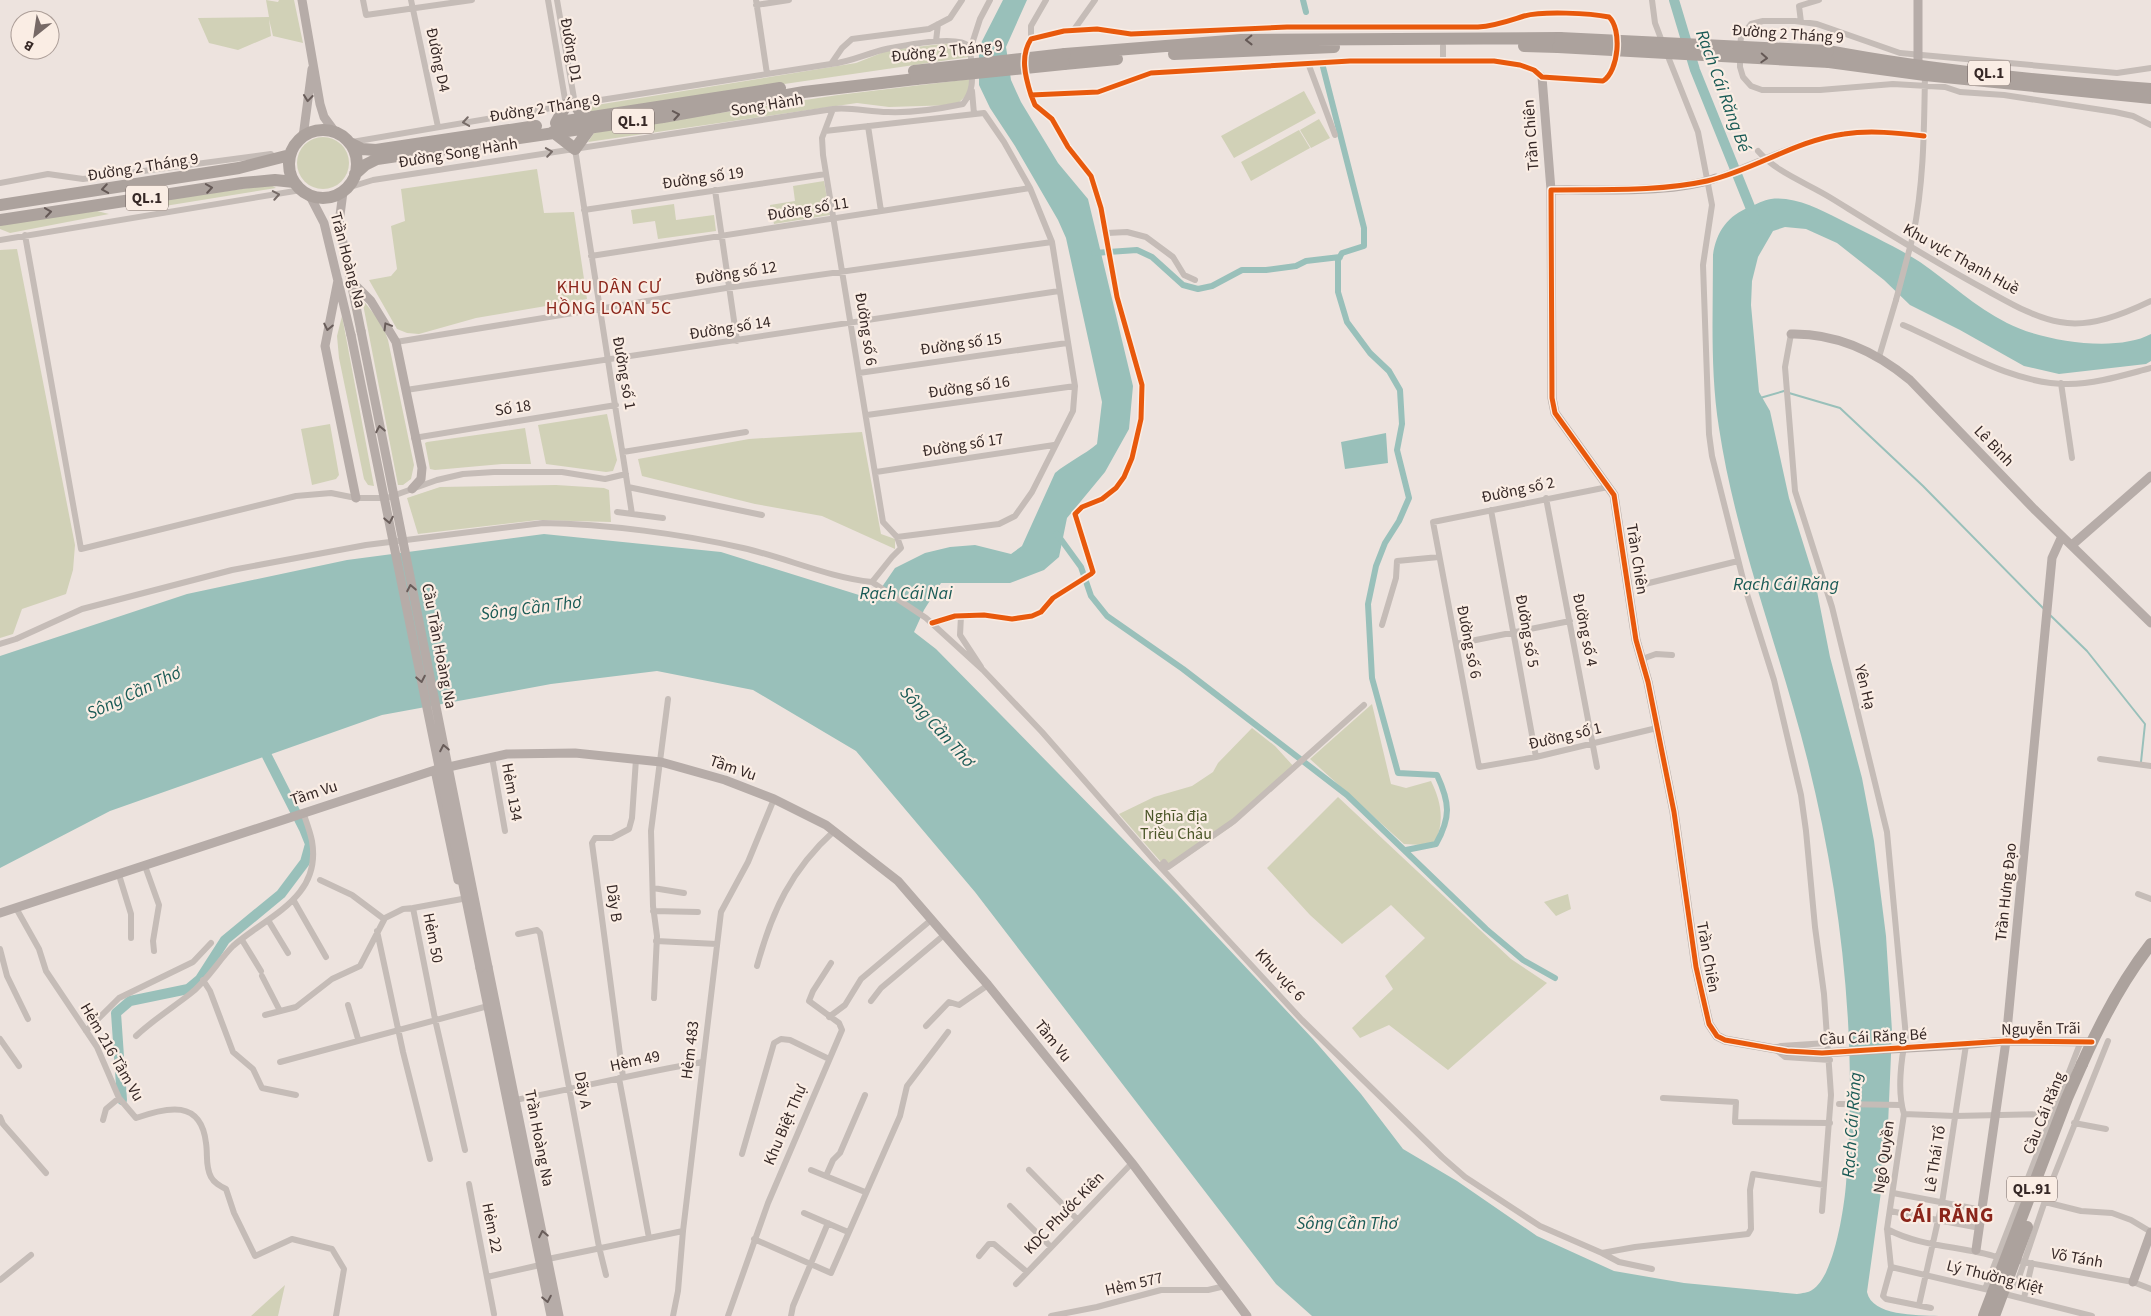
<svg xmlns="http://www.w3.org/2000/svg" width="2151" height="1316" viewBox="0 0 2151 1316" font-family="'Source Sans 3',sans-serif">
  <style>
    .green { fill: #d1d1b7 }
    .water { fill: #99c0ba }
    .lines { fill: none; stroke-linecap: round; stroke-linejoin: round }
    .stream { stroke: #99c0ba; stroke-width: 2 }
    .canal { stroke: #99c0ba; stroke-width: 6 }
    .river { stroke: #99c0ba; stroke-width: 10 }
    .street { stroke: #c5bcb7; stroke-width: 6 }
    .secondary { stroke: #b6aca8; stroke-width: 9 }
    .highway { stroke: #aca29d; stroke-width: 12 }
    .street-bridge { stroke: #c5bcb7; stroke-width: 6 }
    .secondary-bridge { stroke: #b6aca8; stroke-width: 9 }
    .highway-bridge { stroke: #aca29d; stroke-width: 12 }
    .cycleway-casing { stroke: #faede4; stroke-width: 8 }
    .cycleway { stroke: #e8590c; stroke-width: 5 }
    .oneway { stroke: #655956 }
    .oneway2 { stroke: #695d5a }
    .oneway3 { stroke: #766b67 }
    .labels { text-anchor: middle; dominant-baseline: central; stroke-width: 4.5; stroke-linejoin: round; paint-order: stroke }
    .shield { fill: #faede4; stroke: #71635f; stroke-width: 1 }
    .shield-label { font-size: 15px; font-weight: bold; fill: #362826 }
    .street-label { font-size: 16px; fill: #362826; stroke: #faede4 }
    .park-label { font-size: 16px; fill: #4b5628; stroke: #faede4 }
    .water-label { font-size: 18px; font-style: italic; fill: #195a55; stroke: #faede4 }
    .neighbourhood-label { font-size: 18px; letter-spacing: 1px; fill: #8a251a; stroke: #faede4 }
    .district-label { font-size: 21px; font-weight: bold; letter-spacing: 1px; fill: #8a251a; stroke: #faede4 }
  </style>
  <rect width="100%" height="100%" fill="#ede3de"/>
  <path class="green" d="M266,0l12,2 1,-2h15l9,43 -30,-7 -4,-17 2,17 -33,14 -29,-7 -11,-25 71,-1z
    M950,43l14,2 5,12 -384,56 -1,-6 272,-44 33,-13z
    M971,79c-2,13 -5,19 -16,26l-66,2 -32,-4 -269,39 6,-9 14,-3 230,-35z
    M1304,91l12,22 -82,45 -13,-22z
    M1319,119l11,19 -19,10 -11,-18z
    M1299,130l11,18 -59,33 -10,-19z
    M297 163a26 26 0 1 1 52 0a26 26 0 1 1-52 0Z
    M537,169l7,44 30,-1 13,87 -111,19 -57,16 -12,-1 -10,-4 -28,-49 22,-4 6,-7 -6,-43 14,-5 -4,-32z
    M824,181l6,34 -56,9 -4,-19 25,-4 -2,-15z
    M271,185l5,3 -136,22 -7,-3v-3z
    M674,204l2,16 38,-5 2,16 -58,8 -3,-18 -22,3 -2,-14z
    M97,211l12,3 -99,19 -10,-4v-6z
    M17,249l58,296 -2,25 -7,24 -44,15 -9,25 -13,4v-388z
    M362,299l20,25 6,16 26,125 -3,14 -8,6h-5z
    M342,316l32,170 -6,-1 -4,-6 -25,-121 -2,-22z
    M607,414l10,46 -4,11 -7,1 -60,-8 -8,-39z
    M330,424l9,51 -3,4 -24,6 -11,-56z
    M525,428l6,36h-29l-67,6 -5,-1 -5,-26 2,-1z
    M862,432l19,102 14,5v10l-73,-33 -67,-12 -113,-28 -4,-17 111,-20z
    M556,485l48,3 5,2 2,32 -73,-2 -120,14 -11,-36 33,-11z
    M1372,704l19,80 15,4 25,-7c10,20 14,40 4,61l-13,3 -18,-1 -94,-85z
    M1252,728l23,18 20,22 -63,58 -64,44 -49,-56 35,-17 38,-11 21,-14 5,-9z
    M1338,797l173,162 36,24 -99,87 -59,-45 -29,13 -8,-10 41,-39 -8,-13 40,-38 -34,-33 -49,39 -32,-29 -43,-47z
    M1568,894l3,15 -15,7 -12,-14z
    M285,1285l-7,31h-27z"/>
  <path class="water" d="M1003,0h24l-21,47 5,33 10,22 37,61 30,36 45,187 -4,43 -24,43 -38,46 -8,39 -15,13 -34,13h-69l-17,27 -10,22 22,17 241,245 136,145 48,55 42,55 54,32 80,55 77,35 70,12 113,11c5,-1 11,-1 15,-4 22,-13 32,-81 34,-106 12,-141 -4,-285 -38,-422 -28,-112 -72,-221 -89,-334 -9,-57 -6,-115 -6,-173 3,-23 15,-40 37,-48 6,-3 14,-7 21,-8 23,-3 48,10 68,20 27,14 56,27 81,43 29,20 55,45 87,61 34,18 109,30 144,11v27l-5,3 -87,10 -35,-8 -64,-36 -50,-25 -26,-25 -47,-37 -31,-14 -21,-2 -12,4 -15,26 -6,24 -1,24 8,87 11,19 19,87 26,83 15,76 32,121 12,63 12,95 6,95 -5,118 -20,143c5,24 49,23 72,24h-627l-36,-32 -301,-392 -119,-141 -103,-61 -96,-19 -106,13 -169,31 -272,96 -110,57v-212l187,-62 160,-34 197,-26 177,18 138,43 16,2 20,-29 30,-15 25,-6 25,-2 36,9 11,-8 33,-73c13,-11 29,-18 42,-29l5,-42 -36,-164 -8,-18 -43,-74 -25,-38 -11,-23v-38z
    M1386,433l2,30 -43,6 -4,-27z"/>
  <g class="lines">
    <path class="stream" d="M1789,393l51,15 83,78 121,123
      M1760,398l24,-7
      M2049,614l38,37 58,73 -4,38"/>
    <path class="canal" d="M1303,0l3,12
      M1323,67l41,161v18l-22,7 -4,7v32l9,30 23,31 19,18 11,19 2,34 -5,26 12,48 -10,23 -14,22 -9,23 -8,38 4,74 26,95 39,2c13,28 14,42 -1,69l-30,6
      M1094,253l43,-3 15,7 31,28 15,4 14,-3 30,-16h24l30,-4 10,-5 34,-4
      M1057,534l24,33 10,29 16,20 76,53 164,126 139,134 37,31 32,18"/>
    <path class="river" d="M1674,0l21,70 60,149
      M122,1100l-6,-87 14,-12 58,-12 12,-10 25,-39 56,-46 24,-32 5,-18 -6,-15 -37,-73"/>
    <path class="street" d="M363,0l3,15 106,-15
      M411,0l27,127
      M548,0l18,105
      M557,0l18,104
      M756,0l11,74
      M1652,0l3,23 8,21
      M756,5l33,-5
      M1801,22l-2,-16 20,-6
      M1073,31l22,-31
      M1031,39v-13l15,-26
      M936,41l2,-17
      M1443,46v14
      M1740,47l1,-10 10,-13 12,-3h32l22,3 83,29 217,20 34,-5
      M970,50l10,-31 10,-19
      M1667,54l31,78 14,73 -9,60 6,169 3,22 34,135 28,89 27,115 5,36 9,96 9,67 7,101 -9,116
      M1740,57v10l3,10 8,9 11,4h58l73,-6 52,3 15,5 44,3 111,17 18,4 18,9
      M1308,63l27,72
      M972,91l2,23
      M868,126l13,85
      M825,131l159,-18 20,29 26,46 22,54 23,144 -2,25 -41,81 -17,24 -16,8 -102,13
      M352,142l223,-38 256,-40 11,-16 10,-9 77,-10 21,-11 12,-18
      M575,149l57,365
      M1758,151c19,22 49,32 73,47 52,32 103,64 157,93 22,12 47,27 72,31 30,6 64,-8 91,-21
      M1716,178c41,-15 84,-37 127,-44 26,-4 55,-1 81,2
      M0,183l48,-9 35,5 188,-25
      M347,188l26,-8 460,-71c19,-2 36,3 55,3 25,1 51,-3 75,-8 10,-13 10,-23 8,-39 0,-5 1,-14 -3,-19 -9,-12 -67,0 -82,3 -18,4 -35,13 -55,15
      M715,190l22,151
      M584,210l242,-36
      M1107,233l20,-1 19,5 27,20 11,18 11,5
      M25,235l56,314 215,-53 35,-3 25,5h31l50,-18 26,-6 31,-2h68l43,7 21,-5
      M1913,236c11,-54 11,-106 12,-161
      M0,240l301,-50
      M591,256l439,-68
      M1903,325c52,22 107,59 165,59 28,0 56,-9 83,-16
      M1791,334l-6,33 10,124 37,116 55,225 19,205c-5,22 -9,55 -2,77l-17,115 4,38 -8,29 3,3 45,9
      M396,342l330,-54 326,-46
      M1879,357l17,-57
      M859,373l208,-30
      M2061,383l11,75
      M406,390l653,-99
      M867,415l208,-29
      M414,438l202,-33
      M623,452l123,-20
      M876,472l178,-27
      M628,487l134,28
      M1608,487l-175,35 46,245 57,-10 121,-29
      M1546,498l51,269
      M1491,510l45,247
      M617,512l46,6
      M872,582l54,36 57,52 59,62 111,127 149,161 140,137 23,20 75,49 62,27 33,-6 113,-13 3,-5 -1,-39 3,-16 71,11
      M1645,584l93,-23
      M961,616l-1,19 21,32
      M932,623l23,-7 29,-1 28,4 20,-3 9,-4 12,-14 38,-24 2,-2 -18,-58 7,-7 20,-8 14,-11 8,-11 8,-19 9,-39 1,-34 -25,-88 -16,-89 -10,-32 -23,-29 -16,-28 -17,-14 -4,-10 67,-3 53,-19 199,-12h144l26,4 14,5 8,7 61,4c16,-10 19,-52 6,-64 -19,-4 -67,-6 -85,-1 -16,5 -29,10 -46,11h-191l-156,7 -34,-5 -33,2 -33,8c-11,17 -6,37 0,56
      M1382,625l14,-47 1,-17 42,-4
      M0,644l16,-5 66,-30 150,-39 134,-25 177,-22c63,1 139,11 200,25 44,10 84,29 129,34l20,-25 9,-9 -4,-11 -14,-15 -60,-367 -1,-17 11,-29
      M1456,644l114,-23
      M1642,659l14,-5 16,1
      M492,757l13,74
      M2100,759l51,7
      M145,866l14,39 -6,36 1,10
      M1160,866l4,-4 4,5 66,-46 130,-116
      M119,875l12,39v24
      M320,880l32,15 32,24
      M653,888l31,5
      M2138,894l13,5
      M294,901l32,56
      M16,908l23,41 7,22 51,76 22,51 17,20c31,-11 65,-19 70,25 2,12 -1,23 5,34 3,6 9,9 15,12l8,24 21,43 37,-17 40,10 12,20 -8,47
      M413,908l49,-9
      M653,911l45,1
      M268,920l20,33
      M377,931l26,121 27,107
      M518,934l19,-4 3,3 59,314 7,28
      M242,940l19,31
      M656,941l61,3
      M0,949l7,27 21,43
      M757,966c15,-55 34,-96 77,-135
      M262,976l18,35
      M203,980l7,11 23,61 20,17 9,19 34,7
      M654,998l3,-62 -4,-30 -2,-75 17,-132
      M871,1001l10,-13 63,-53
      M348,1005l10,34
      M265,1015l31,-8 36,-28 28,-13 25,-48 18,-9 10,-1 22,111 30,131
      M829,1017l16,-12 16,-26 70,-59
      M926,1026l23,-24 10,3 29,-20
      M86,1031l33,-33 74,-36 18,-19
      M136,1036c17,-16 36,-28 54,-42 17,-13 28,-33 43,-48 34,-30 89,-48 79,-105 -2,-10 -6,-20 -9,-29
      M0,1039l19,27
      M1827,1043l-46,3 -7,2 11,9 45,3
      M280,1062l208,-56
      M623,1077l-31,-234 3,-5h17l17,-9 3,-11 4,-59
      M619,1078l30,160
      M1663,1098l73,4 -1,20 95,1
      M515,1100c63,-12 124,-27 187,-38
      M1839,1104l62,1
      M1904,1114l51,2 96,-2
      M0,1117l3,7 43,49
      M103,1120l3,-11 13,-11
      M2074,1123l32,6
      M742,1154l32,-111 7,-4 9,1 39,19
      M811,1170l54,22
      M1029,1170l48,49
      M826,1176l7,-16 7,-7 25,-58
      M469,1184l25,130
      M1893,1193l89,17
      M2045,1202l36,9 31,2 19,7 20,12
      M1010,1206l41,41
      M1890,1211l90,17
      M804,1213l44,19
      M1887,1229c33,18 74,17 110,28l136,25 18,7
      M754,1239l77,34 69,-157 7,-30 41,-54
      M1602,1253l17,9 33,7
      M979,1256l10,-12h5l33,28
      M548,1259l135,-28
      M1891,1267l98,23
      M487,1277l53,-12
      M0,1280l31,-25
      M1016,1284l116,-121
      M2016,1286l34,-100 58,-145
      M1985,1289l96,-248
      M2001,1293l91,23
      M2024,1298l8,-35
      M1919,1305l23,-102 24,-158
      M673,1316l5,-25 5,-60 38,-319 27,-50 26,-63
      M728,1316l40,-113 74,-173 -3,-7 -30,-22 4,-10 18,-28
      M791,1316l2,-10 35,-83
      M1051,1316l46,-9 64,-17h47l17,-4"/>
    <path class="secondary" d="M302,0l18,104 4,13 11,15
      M1918,0v65
      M1542,77l9,113
      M303,137l9,-68
      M1716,178c-43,16 -119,11 -165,12l1,208 3,15 59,82 22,145 12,42 26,130 22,155 13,57 8,12 8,4 62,11
      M343,192l-4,31 22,108
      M310,196l14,27 27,112
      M338,280l-13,66 31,152
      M350,280l21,21 25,41 26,126 -1,11 -9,10
      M1791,334c46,-1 84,17 119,46l124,129 117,114
      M2072,545l79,-69
      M435,770l23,110
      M0,913l435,-143 72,-16 68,-1 86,9 64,18 49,19 52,26 72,56 90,104 144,178 115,153
      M488,967l71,349
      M480,968l71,348
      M1960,1045l46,-4 86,1
      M1976,1250l30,-209 46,-483 10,-22
      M2133,1282l18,-50"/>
    <path class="highway" d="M1524,46l34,1
      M1828,51c106,20 215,30 323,38
      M1065,54l176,-14 319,-2
      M1174,54l160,-7
      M1829,62l96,13 226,23
      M1064,64l53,-5
      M575,104l10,15
      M560,122l220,-34
      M556,123l10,-18
      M289 164a34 34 0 1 1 68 0a34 34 0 1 1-68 0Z
      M553,132l22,17 16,-22
      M350,143l12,6 14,1 160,-24
      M355,174l10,-9 12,-6 286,-42 141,-25 112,-13
      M0,205l239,-37 51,-13
      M0,220l242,-37 33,-3 19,2
      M2082,1064c19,-43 40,-83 69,-120"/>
    <path class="street-bridge" d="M1896,300l17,-64"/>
    <path class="secondary-bridge" d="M361,331l127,636
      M351,335l129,633
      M1787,1051l35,2 138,-8"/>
    <path class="highway-bridge" d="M1560,38l268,13
      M1558,47l271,15
      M914,71l151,-17
      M916,79l148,-15
      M1984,1316l83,-218 15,-34
      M1994,1316l33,-89"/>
    <defs>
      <path id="cycleway" d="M1924,136c-26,-3 -54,-6 -80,-2 -47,6 -92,37 -137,47 -51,11 -105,8 -156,9l1,208 3,15 59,82 22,145 12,42 26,130 22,155 13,57 8,12 8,4 62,11 35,2 184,-12 86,1
        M932,623l23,-7 29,-1 28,4 20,-3 9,-4 12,-14 38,-24 2,-2 -18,-58 7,-7 20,-8 14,-11 8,-11 8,-19 9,-39 1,-34 -25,-88 -16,-89 -10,-32 -23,-29 -16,-28 -17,-14 -4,-10 67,-3 53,-19 199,-12h144l26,4 14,5 8,7 61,4c16,-10 19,-52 6,-64 -19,-4 -67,-6 -85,-1 -16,5 -29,10 -46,11h-191l-156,7 -34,-5 -33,2 -33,8c-11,17 -6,37 0,56"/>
    </defs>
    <use href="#cycleway" class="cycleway-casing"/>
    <use href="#cycleway" class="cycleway"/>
  </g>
  <defs><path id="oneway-chevron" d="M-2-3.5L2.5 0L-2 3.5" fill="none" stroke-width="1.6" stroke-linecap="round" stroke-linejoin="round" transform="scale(1.25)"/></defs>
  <g class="oneway">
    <use href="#oneway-chevron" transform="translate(1249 40) rotate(179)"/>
    <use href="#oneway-chevron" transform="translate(1764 58) rotate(3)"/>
    <use href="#oneway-chevron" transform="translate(676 115) rotate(-10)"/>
    <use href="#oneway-chevron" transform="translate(209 188) rotate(-9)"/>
    <use href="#oneway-chevron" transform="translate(105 189) rotate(171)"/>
    <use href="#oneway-chevron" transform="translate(48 212) rotate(-8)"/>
  </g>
  <g class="oneway2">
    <use href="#oneway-chevron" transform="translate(308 98) rotate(96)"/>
    <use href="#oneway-chevron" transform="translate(387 326) rotate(-121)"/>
    <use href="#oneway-chevron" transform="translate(328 327) rotate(102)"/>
    <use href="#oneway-chevron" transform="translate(380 429) rotate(-101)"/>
    <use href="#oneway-chevron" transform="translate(389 520) rotate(79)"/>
    <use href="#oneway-chevron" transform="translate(411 588) rotate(-101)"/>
    <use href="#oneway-chevron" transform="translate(421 679) rotate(79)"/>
    <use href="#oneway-chevron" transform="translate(444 748) rotate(-101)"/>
    <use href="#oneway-chevron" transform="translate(543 1234) rotate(-101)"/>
    <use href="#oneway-chevron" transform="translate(547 1299) rotate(79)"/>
  </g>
  <g class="oneway3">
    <use href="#oneway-chevron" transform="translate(466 122) rotate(171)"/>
    <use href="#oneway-chevron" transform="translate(549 152) rotate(-9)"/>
    <use href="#oneway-chevron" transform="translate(276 195) rotate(-10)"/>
  </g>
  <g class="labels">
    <g class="shield">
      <rect x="1968" y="60.5" width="42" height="25" rx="4"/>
      <rect x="612" y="108.5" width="42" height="25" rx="4"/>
      <rect x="126" y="185.5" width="42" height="25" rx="4"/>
      <rect x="2007" y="1176.5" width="50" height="25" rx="4"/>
    </g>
    <g class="shield-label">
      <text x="1989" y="73">QL.1</text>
      <text x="633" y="121">QL.1</text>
      <text x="147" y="198">QL.1</text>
      <text x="2032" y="1189">QL.91</text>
    </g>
    <g class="street-label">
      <text transform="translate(1788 34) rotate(4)">Đường 2 Tháng 9</text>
      <text transform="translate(571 50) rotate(80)">Đường D1</text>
      <text transform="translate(947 51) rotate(-6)">Đường 2 Tháng 9</text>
      <text transform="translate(438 60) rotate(78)">Đường D4</text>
      <text transform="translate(767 105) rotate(-9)">Song Hành</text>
      <text transform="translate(545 108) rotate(-9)">Đường 2 Tháng 9</text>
      <text transform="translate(1531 135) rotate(-94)">Trần Chiên</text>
      <text transform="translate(458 153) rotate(-9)">Đường Song Hành</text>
      <text transform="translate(143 167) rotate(-9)">Đường 2 Tháng 9</text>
      <text transform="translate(703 178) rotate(-8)">Đường số 19</text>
      <text transform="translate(808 209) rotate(-9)">Đường số 11</text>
      <text transform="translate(1961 259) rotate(29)">Khu vực Thạnh Huề</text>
      <text transform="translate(348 260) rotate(75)">Trần Hoàng Na</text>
      <text transform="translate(736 273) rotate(-9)">Đường số 12</text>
      <text transform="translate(730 328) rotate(-9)">Đường số 14</text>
      <text transform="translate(866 329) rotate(81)">Đường số 6</text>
      <text transform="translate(961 344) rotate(-8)">Đường số 15</text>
      <text transform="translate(624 373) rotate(80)">Đường số 1</text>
      <text transform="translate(969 387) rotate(-8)">Đường số 16</text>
      <text transform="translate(513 408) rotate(-9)">Số 18</text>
      <text transform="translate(963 445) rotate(-9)">Đường số 17</text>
      <text transform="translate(1994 446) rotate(46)">Lê Bình</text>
      <text transform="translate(1518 490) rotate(-12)">Đường số 2</text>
      <text transform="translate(1637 559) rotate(81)">Trần Chiên</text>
      <text transform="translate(1585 630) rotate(79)">Đường số 4</text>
      <text transform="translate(1527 631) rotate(80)">Đường số 5</text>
      <text transform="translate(1469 642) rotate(79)">Đường số 6</text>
      <text transform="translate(439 646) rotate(79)">Cầu Trần Hoàng Na</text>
      <text transform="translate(1865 687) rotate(76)">Yên Hạ</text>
      <text transform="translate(1565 736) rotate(-13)">Đường số 1</text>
      <text transform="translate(733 768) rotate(19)">Tầm Vu</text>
      <text transform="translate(512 792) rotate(80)">Hẻm 134</text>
      <text transform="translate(314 793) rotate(-18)">Tầm Vu</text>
      <text transform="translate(2006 892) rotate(-84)">Trần Hưng Đạo</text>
      <text transform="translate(614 903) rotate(82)">Dãy B</text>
      <text transform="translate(433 938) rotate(79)">Hẻm 50</text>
      <text transform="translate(1708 957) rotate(80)">Trần Chiên</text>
      <text transform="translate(1280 975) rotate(47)">Khu vực 6</text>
      <text transform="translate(2041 1029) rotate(-1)">Nguyễn Trãi</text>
      <text transform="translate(1873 1037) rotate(-3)">Cầu Cái Răng Bé</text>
      <text transform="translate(1053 1041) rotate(51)">Tầm Vu</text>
      <text transform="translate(690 1050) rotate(-83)">Hẻm 483</text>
      <text transform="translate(112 1052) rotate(60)">Hẻm 216 Tầm Vu</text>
      <text transform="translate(635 1061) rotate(-12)">Hèm 49</text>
      <text transform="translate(583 1090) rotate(80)">Dãy A</text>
      <text transform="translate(2044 1113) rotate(-68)">Cầu Cái Răng</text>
      <text transform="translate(785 1125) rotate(-67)">Khu Biệt Thự</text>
      <text transform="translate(539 1138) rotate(79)">Trần Hoàng Na</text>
      <text transform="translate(1884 1157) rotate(-82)">Ngô Quyền</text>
      <text transform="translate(1935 1159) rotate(-81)">Lê Thái Tổ</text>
      <text transform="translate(1064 1213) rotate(-46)">KDC Phước Kiên</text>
      <text transform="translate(492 1228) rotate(79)">Hẻm 22</text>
      <text transform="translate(2077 1258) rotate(10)">Võ Tánh</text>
      <text transform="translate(1995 1277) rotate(14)">Lý Thường Kiệt</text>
      <text transform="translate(1134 1284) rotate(-13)">Hẻm 577</text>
    </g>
    <g class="park-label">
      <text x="1176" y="816">Nghĩa địa<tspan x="1176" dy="18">Triều Châu</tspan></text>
    </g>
    <g class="water-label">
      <text transform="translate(1723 91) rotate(70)">Rạch Cái Răng Bé</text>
      <text x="1786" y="584">Rạch Cái Răng</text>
      <text x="906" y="593">Rạch Cái Nai</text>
      <text transform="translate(531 608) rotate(-7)">Sông Cần Thơ</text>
      <text transform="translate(134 693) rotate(-25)">Sông Cần Thơ</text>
      <text transform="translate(937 727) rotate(48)">Sông Cần Thơ</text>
      <text transform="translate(1852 1125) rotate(-86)">Rạch Cái Răng</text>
      <text x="1347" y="1223">Sông Cần Thơ</text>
    </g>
    <g class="neighbourhood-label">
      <text x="609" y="287">KHU DÂN CƯ<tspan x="609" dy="21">HỒNG LOAN 5C</tspan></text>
    </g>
    <g class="district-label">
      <text x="1947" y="1215">CÁI RĂNG</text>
    </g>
  </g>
  <g transform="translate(35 35) rotate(210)"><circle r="24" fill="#faede4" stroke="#ac9e98"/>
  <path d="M0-4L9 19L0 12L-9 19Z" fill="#766966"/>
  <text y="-8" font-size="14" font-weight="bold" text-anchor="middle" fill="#362826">B</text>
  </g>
</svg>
